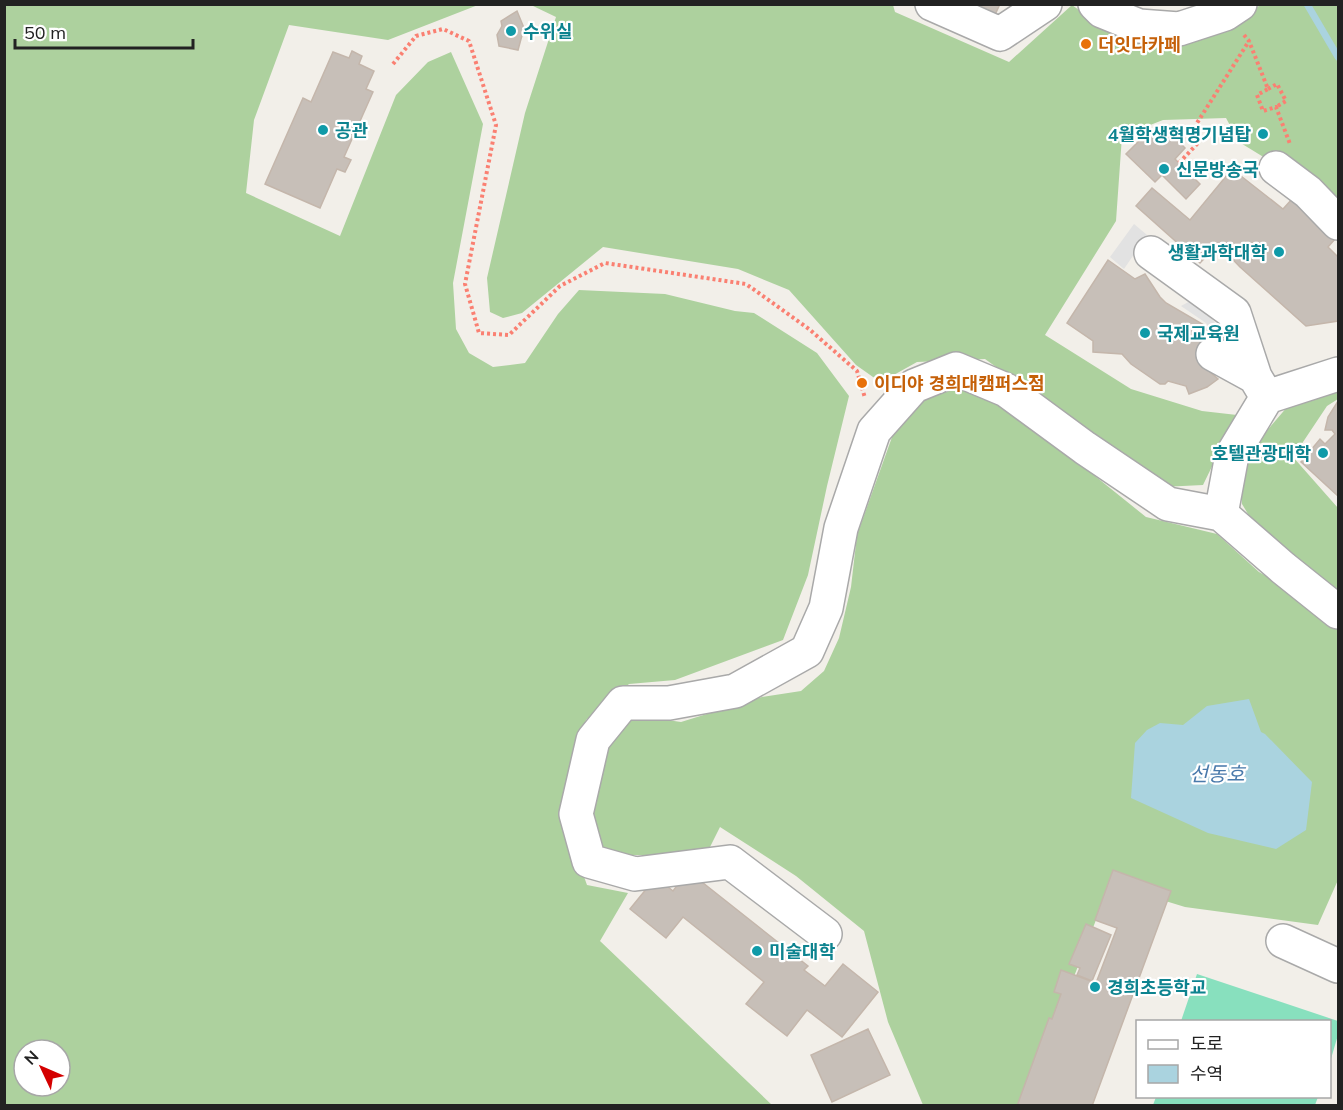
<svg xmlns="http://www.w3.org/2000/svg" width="1343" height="1110" viewBox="0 0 1343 1110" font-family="Mulish,'Noto Sans KR',sans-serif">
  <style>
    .forest { fill: #add19e; fill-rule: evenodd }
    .pitch { fill: #88e0be }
    .parking { fill: #e2e2e2 }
    .water { fill: #aad3df }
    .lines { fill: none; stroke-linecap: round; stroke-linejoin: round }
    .stream { stroke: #aad3df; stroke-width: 7 }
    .building { fill: #c7bfb8; stroke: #c4b6ab; stroke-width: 1.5 }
    .minor-casing { stroke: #a9a9a9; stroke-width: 36 }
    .path { stroke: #fa8072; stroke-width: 4; stroke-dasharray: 3 3; stroke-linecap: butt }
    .minor { stroke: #fff; stroke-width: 33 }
    .culture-dot { fill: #0f9aa8; stroke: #fff; stroke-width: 2 }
    .food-dot { fill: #e8710a; stroke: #fff; stroke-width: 2 }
    .labels { text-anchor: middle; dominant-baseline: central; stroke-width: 4.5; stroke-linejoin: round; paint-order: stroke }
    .culture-label { font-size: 18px; font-weight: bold; fill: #0d838f; stroke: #fff; text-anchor: start }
    .food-label { font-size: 18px; font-weight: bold; fill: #c56008; stroke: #fff; text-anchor: start }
    .water-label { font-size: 20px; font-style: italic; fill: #4a7aab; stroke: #fff }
  </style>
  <rect width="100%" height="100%" fill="#f2efe9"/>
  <path class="forest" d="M4,5h474l-90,35 -99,-15 -35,95 -8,73 94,43 56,-141 32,-33 23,-10 32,72 -30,159 3,46 13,24 24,14 32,-4 33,-49 21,-24 86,4 70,17 19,2 63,40 32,43 -22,90 -19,89 -25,65 -108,40 -46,4 -43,36 -21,104 22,61 41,8 -28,48 172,164h-767zM24,1050h36v36h-36z
    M531,5h362l2,7 114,50 63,-57 37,27 54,12 47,-10 29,-12 21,-17h78v198l-99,-61 -13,-24 -63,2 -41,16 -6,85 -71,114 86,54 71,22 35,4 -34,70 -41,2 -177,-128 -68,3 -34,19 -10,-4 -17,-12 -67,-75 -51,-21 -135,-22 -81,66 -19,5 -13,-6 -3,-34 38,-165 31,-96z
    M943,381l45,9 158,127 71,17 42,38 47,27 32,27v254l-20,45 -133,-18 -75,-23 -86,221h-101l-35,-83 -24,-91 -68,-55 -76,-49 -12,24 -59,4h-49l-13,-22 6,-71 32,-48 56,8 81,-25 39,-6 23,-20 15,-33 12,-51 6,-52 44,-123z
    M1338,382v17l-11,7 -34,51 45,51v86l-69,-45 -27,-45 -2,-42 48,-56z"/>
  <path class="pitch" d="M1197,974l141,47v14l-8,27v-40l-149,-1z
    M1156,1097v-1l162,1 -3,8h-162z"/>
  <path class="parking" d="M1134,224l13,11 -23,34 -14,-12z
    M1192,300l38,37 -12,7 -12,-21 -25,-17z"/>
  <path class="water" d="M1249,699l12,33 4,2 47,48 -6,48 -30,19 -68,-16 -77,-35 4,-55 12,-13 13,-7 23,2 24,-19z"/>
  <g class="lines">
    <path class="stream" d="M1307,4l31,53"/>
  </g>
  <path class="building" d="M961,4h39l-7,15z
    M517,11l7,17 -6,22 -19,-4 -2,-11 5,-9 -1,-5z
    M352,51l10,5 -3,8 15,7 -8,18 7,3 -29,65 7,3 -6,12 -8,-3 -17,39 -55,-24 38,-86 8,4 22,-50 16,6z
    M1150,130l9,8 8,-8 18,18 -10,11 25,25 -14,15 -24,-24 -7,7 -29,-28z
    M1232,169l51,40 9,-10 43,40 -7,8 10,10v64l-32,5 -66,-59 -22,-23 -18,19 -64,-57 16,-18 38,32z
    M1108,260l27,19 10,-5 15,23 6,6 38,22 16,25 -7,4 -3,18 8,7 -11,8 -18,7 -3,-8 -18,-5 -3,3h-5l-29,-20 -9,-10 -29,-2v-11l-26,-18z
    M1338,401v95l-37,-34 19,-23 5,5 10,-10 -3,-4h-7l3,-13z
    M1113,870l58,21 -79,215h-75l32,-88 3,1 9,-25 -7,-2 7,-22 35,13 21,-55 -22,-8z
    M688,871l120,95 -4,4 21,16 18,-22 35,28 -36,45 -35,-27 -20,26 -41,-32 18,-22 -81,-65 -17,21 -36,-29 26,-32 17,14z
    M1086,924l25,11 -19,46 -15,-6 3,-7 -11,-4z
    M868,1029l22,46 -58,27 -21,-47z"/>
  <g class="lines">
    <defs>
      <path id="minor" d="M932,4l68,30 45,-30
        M1095,4l7,7 37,15 40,3 46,-15 15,-10
        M1276,168l32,24 30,31
        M1213,354l42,23
        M1267,397l71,-23
        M1221,514l62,54 55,44
        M825,934l-95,-72 -95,12 -46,-13 -13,-47 17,-74 30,-37h46l66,-12 72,-40 19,-43 15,-80 33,-97 40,-45 42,-17 50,21 79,58 83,56 53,10 11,-59 35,-58 -12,-20 -21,-64 -83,-60
        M1283,941l55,25"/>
    </defs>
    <use href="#minor" class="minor-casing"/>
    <path class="path" d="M1244,35l5,6 19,48 -11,6 6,16 13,-4 14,37
      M393,64l23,-28 27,-7 26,12 27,84 -31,159 14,49 30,2 51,-49 45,-23 141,21 63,45 48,42 8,27
      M1268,89l9,-5 9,17 -10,6
      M1179,163l19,-20 -1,-20 52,-82"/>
    <use href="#minor" class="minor"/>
  </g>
  <g class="culture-dot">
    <circle cx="511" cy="31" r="6"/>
    <circle cx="323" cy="130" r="6"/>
    <circle cx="1263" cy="134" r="6"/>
    <circle cx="1164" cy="169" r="6"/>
    <circle cx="1279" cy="252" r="6"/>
    <circle cx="1145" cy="333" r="6"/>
    <circle cx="1323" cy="453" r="6"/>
    <circle cx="757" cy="951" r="6"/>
    <circle cx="1095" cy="987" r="6"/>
  </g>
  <g class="food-dot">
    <circle cx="1086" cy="44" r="6"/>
    <circle cx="862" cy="383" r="6"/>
  </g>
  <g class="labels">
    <g class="culture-label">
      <text x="523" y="31">수위실</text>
      <text x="335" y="130">공관</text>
      <text x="1251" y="134" text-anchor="end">4월학생혁명기념탑</text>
      <text x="1176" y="169">신문방송국</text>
      <text x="1267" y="252" text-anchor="end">생활과학대학</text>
      <text x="1157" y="333">국제교육원</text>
      <text x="1311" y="453" text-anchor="end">호텔관광대학</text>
      <text x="769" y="951">미술대학</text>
      <text x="1107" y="987">경희초등학교</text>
    </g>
    <g class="food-label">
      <text x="1098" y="44">더잇다카페</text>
      <text x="874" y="383">이디야 경희대캠퍼스점</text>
    </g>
    <g class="water-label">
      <text x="1217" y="773">선동호</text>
    </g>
  </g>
  <rect width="1343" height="1110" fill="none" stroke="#222222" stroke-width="12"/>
  <rect x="1136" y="1020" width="195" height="78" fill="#ffffff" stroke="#a7a7a7" stroke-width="1.5"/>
  <rect x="1148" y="1040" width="30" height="9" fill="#ffffff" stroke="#a7a7a7" stroke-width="1.5"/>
  <text x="1190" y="1050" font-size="18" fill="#222222">도로</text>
  <rect x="1148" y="1065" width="30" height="18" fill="#aad3df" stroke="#a7a7a7" stroke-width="1.5"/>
  <text x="1190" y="1080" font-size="18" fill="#222222">수역</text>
  <g transform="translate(42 1068) rotate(314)"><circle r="28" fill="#ffffff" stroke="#a7a7a7" stroke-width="1.5"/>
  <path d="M0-4.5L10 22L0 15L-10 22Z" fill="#d40000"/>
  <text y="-9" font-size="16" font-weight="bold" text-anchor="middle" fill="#222222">N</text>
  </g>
  <path d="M15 39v9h178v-9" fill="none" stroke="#222222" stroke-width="3"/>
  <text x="24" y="39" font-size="18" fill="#222222" stroke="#ffffff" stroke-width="4.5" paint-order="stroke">50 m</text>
</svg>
